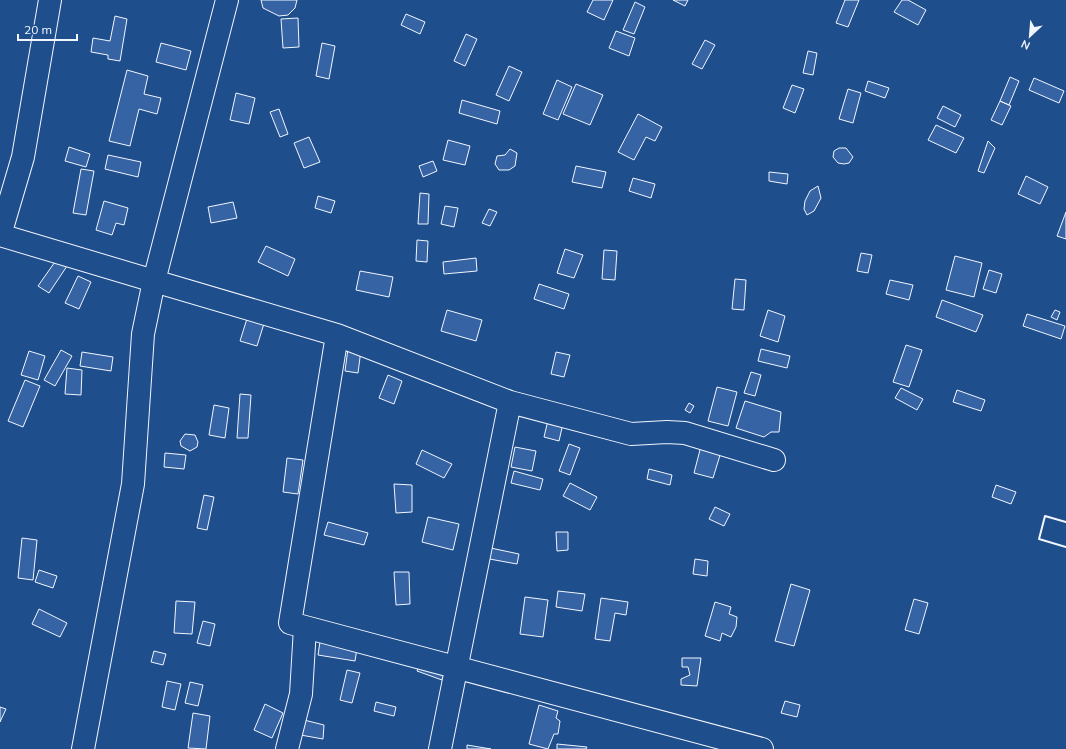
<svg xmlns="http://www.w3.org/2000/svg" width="1066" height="749" viewBox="0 0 1066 749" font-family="Mulish,sans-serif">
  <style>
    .building { fill: #3563a3; stroke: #f2f6ff }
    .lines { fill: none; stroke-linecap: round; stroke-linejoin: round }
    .minor-casing { stroke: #f2f6ff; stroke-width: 24 }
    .minor { stroke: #1f4e8c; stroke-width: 22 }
    .wall { stroke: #f2f6ff; stroke-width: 2 }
  </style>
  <rect width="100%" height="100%" fill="#1f4e8c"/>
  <path class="building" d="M261,0h36l-2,8 -7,7 -9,1 -16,-8z
    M593,0h20l-9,20 -17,-8z
    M673,0h15l-3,6z
    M845,0h14l-11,27 -12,-4z
    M902,0h6l18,10 -8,15 -24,-13z
    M635,2l10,5 -11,27 -11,-4z
    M406,14l19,8 -5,12 -19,-9z
    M115,16l12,3 -7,42 -12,-2v-4l-17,-3 2,-14 17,3z
    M298,18l1,29 -16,1 -2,-29z
    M616,31l19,7 -6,18 -20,-8z
    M466,34l11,5 -12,27 -11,-5z
    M705,40l10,5 -13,24 -10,-5z
    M161,43l30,8 -5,19 -30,-8z
    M322,43l13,3 -6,33 -13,-3z
    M808,51l9,2 -4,22 -10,-2z
    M509,66l13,6 -13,29 -13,-6z
    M127,70l21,6 -4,18 17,4 -4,16 -18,-5 -9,37 -21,-5z
    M1010,77l9,4 -10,24 -9,-4z
    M1034,78l30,13 -5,12 -30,-13z
    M557,80l15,7 -14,33 -15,-6z
    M868,81l21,7 -4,10 -20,-7z
    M576,84l27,11 -13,30 -27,-11z
    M792,85l12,4 -9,24 -12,-5z
    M848,89l13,4 -8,30 -14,-4z
    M236,93l19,5 -6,26 -19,-4z
    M462,100l38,11 -3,13 -38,-11z
    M1000,101l11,5 -9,19 -11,-5z
    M943,106l18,9 -6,12 -18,-9z
    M279,109l9,25 -8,3 -10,-25z
    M638,114l24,13 -7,14 -9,-4 -12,23 -16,-8z
    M936,125l28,13 -8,15 -28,-13z
    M309,137l11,25 -16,6 -10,-25z
    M448,140l22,6 -5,19 -22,-5z
    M988,141l7,7 -11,25 -6,-2z
    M69,147l21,7 -4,13 -21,-6z
    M839,148h7l7,9 -4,6 -5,1 -6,-1 -5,-6 1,-6z
    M510,149l7,4 -2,13 -6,4h-10l-4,-6 2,-8 8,-1z
    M108,155l33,7 -3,15 -33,-8z
    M433,161l4,10 -14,6 -4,-11z
    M576,166l30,6 -4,16 -30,-6z
    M81,169l13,2 -8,44 -13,-2z
    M769,172l19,2 -1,10 -18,-3z
    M1026,176l22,11 -8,17 -22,-10z
    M633,178l22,6 -4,14 -22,-7z
    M818,186l3,12 -7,13 -7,4 -3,-6 1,-8 5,-10z
    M420,193l9,1 -1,30h-10z
    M318,196l17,5 -4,12 -16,-5z
    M104,201l24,7 -4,17 -8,-2 -4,12 -16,-5z
    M233,202l4,16 -26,5 -3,-16z
    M445,206l13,2 -4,19 -13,-3z
    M489,209l8,3 -7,14 -8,-3z
    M1066,212v27l-9,-3z
    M417,240l11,1 -1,21 -11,-1z
    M266,246l29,13 -7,17 -30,-14z
    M565,249l18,6 -9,23 -17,-5z
    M604,250l13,1 -2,29 -13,-1z
    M861,253l11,2 -4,18 -11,-2z
    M955,256l27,7 -8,34 -28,-7z
    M476,258l1,13 -33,3 -1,-12z
    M57,259l10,7 -18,27 -11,-7z
    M989,270l13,4 -6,19 -13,-4z
    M360,271l33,6 -4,20 -33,-7z
    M78,276l13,6 -12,27 -14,-6z
    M735,279l11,1 -2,30 -12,-1z
    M890,280l23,5 -4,15 -23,-6z
    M539,284l30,10 -5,15 -30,-10z
    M942,300l41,15 -7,17 -40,-15z
    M250,309l17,5 -10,32 -17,-5z
    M447,310l35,10 -6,21 -35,-10z
    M768,310l17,6 -7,26 -18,-6z
    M1055,310l5,2 -3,8 -6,-3z
    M1027,314l38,12 -4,13 -38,-13z
    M349,341l13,1 -4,31 -13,-2z
    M906,345l16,5 -13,37 -16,-5z
    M761,349l29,7 -3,12 -29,-7z
    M61,350l11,6 -17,30 -11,-6z
    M29,351l16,5 -7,24 -17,-5z
    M82,352l31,5 -2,14 -31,-5z
    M556,352l14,3 -6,22 -13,-3z
    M67,368l15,2 -1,25 -16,-1z
    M751,372l10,3 -6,21 -11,-3z
    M388,375l14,6 -8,23 -15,-6z
    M25,380l15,6 -17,41 -15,-6z
    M717,387l20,5 -9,34 -20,-5z
    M901,388l22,11 -6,11 -22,-12z
    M957,390l28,10 -4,11 -28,-9z
    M240,394l11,1 -3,43h-11z
    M745,401l36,11 -2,20h-8l-7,5 -28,-9z
    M689,403l5,3 -4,7 -5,-3z
    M214,405l15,3 -4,30 -16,-3z
    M549,416l15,3 -5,22 -15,-4z
    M185,434l10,1 3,7 -1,5 -7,4 -9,-5 -1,-5z
    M569,444l11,4 -10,27 -11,-4z
    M701,446l20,6 -8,26 -19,-5z
    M515,447l21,4 -4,20 -21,-4z
    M422,450l30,14 -8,14 -28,-14z
    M165,453l21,2 -2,14 -20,-2z
    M287,458l16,2 -5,34 -15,-2z
    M649,469l23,6 -2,10 -23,-6z
    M514,471l29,8 -3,11 -29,-7z
    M570,483l27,14 -7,13 -27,-14z
    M394,484l18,1v27l-16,1z
    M996,485l20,7 -5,12 -19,-7z
    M204,495l10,2 -7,33 -10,-2z
    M715,507l15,7 -6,12 -15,-7z
    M428,517l31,7 -6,26 -31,-8z
    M328,522l40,11 -4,12 -40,-10z
    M556,532h12v18l-11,1z
    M22,538l15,2 -4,40 -15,-2z
    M486,547l33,7 -2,10 -33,-6z
    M695,559l13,2 -1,15 -14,-2z
    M39,570l18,6 -4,12 -18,-6z
    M394,572h15l1,32 -14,1z
    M791,584l19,6 -16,56 -19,-5z
    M558,591l27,3 -3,17 -26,-4z
    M525,597l23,3 -5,37 -23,-3z
    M601,598l27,4 -2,13 -11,-2 -5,28 -15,-2z
    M914,599l14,4 -9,31 -14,-4z
    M176,601l19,1 -3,32 -18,-1z
    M715,602l16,5 -2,7 8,3 -1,10 -5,10 -9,-4 -2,8 -15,-5z
    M39,609l28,14 -7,14 -28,-13z
    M203,621l12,3 -5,22 -13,-3z
    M321,635l37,7 -3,19 -37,-6z
    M154,651l12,3 -3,11 -12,-3z
    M422,658l25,9 -5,13 -25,-9z
    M682,658h19l-4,28 -16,-1v-6l9,-4 -2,-8h-6z
    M347,670l13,3 -8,30 -12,-3z
    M167,681l14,3 -6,26 -13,-3z
    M190,682l13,3 -5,21 -13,-3z
    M785,701l15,4 -3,12 -16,-4z
    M376,702l20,5 -2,9 -20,-5z
    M265,704l18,9 -11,25 -18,-8z
    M539,705l19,6 -2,7 4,3 -2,13h-4l-6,15 -19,-5z
    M0,707l6,2 -6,13z
    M193,713l17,3 -4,33 -18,-1z
    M296,718l28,7 -1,14 -28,-5z
    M557,744l30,3 -1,2h-29z
    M467,745l24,4h-24z"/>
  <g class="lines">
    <defs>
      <path id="minor" d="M227,0l-73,281 183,54 173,67 121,32 36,-2 18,1 89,27
        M0,235l154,46 -11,53 -10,150 -50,265
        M0,235l23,-78 27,-157
        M337,335l-47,288 472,126
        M287,749l14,-55 4,-66
        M440,749l70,-347"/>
    </defs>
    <use href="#minor" class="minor-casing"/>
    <use href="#minor" class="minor"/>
    <path class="wall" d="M1066,522l-21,-6 -6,23 27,8"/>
  </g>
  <g transform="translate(1030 36) rotate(206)" stroke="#1f4e8c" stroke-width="3" paint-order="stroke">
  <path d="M0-3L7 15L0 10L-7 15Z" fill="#f2f6ff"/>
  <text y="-6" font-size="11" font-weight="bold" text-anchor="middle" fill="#f2f6ff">N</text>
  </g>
  <path d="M18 34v6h59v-6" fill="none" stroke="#f2f6ff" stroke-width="2"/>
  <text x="24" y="34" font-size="12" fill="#f2f6ff" stroke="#1f4e8c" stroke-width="3" paint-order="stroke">20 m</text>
</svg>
